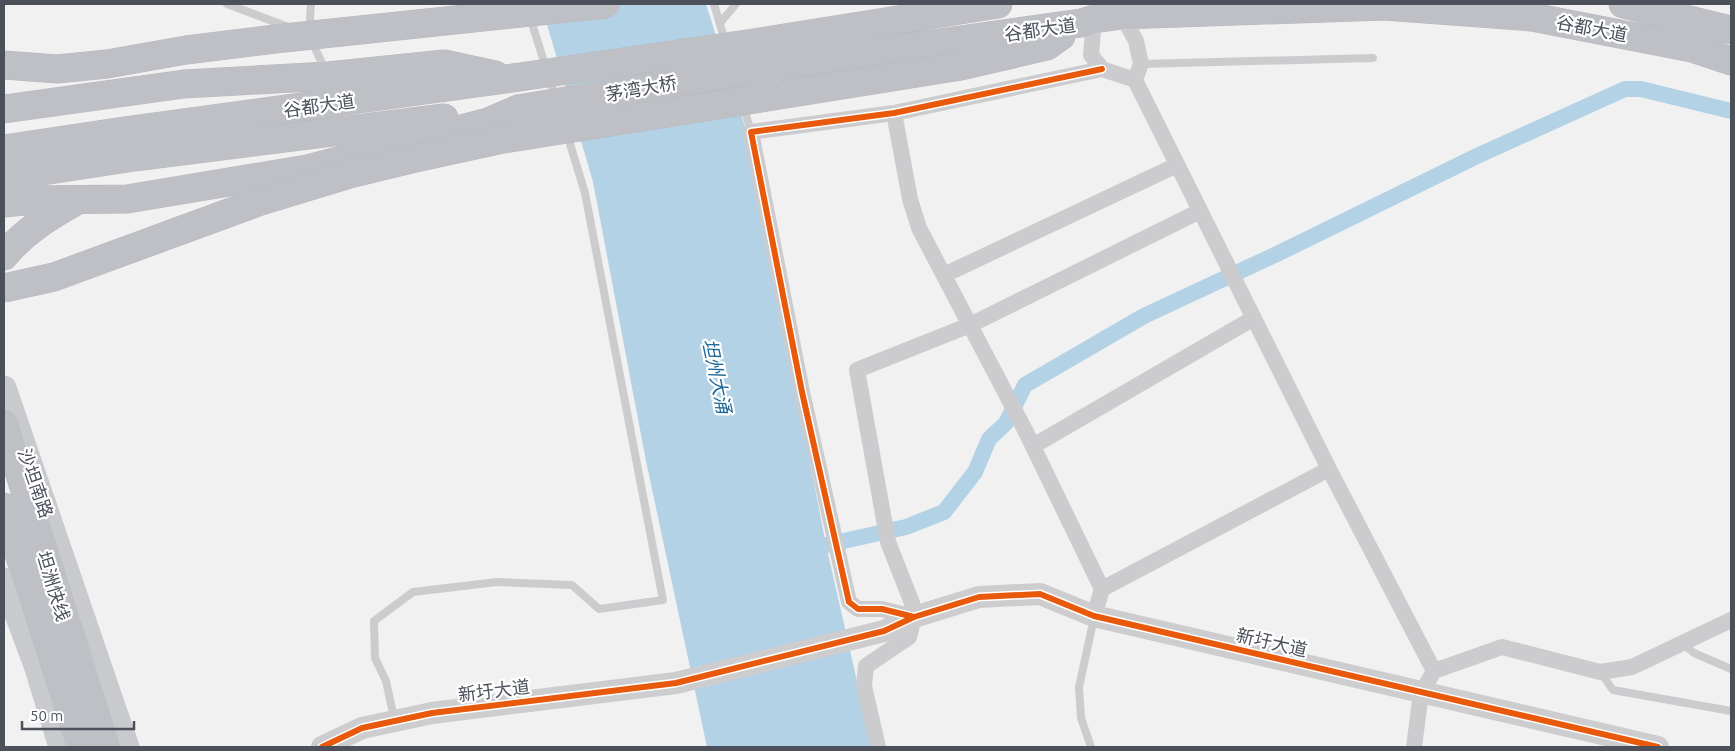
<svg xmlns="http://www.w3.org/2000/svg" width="1735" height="751" viewBox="0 0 1735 751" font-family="Ubuntu,'Noto Sans SC',sans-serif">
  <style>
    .water { fill: #b3d2e6 }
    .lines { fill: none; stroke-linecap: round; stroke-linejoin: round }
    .canal { stroke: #b3d2e6; stroke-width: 16 }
    .highway-casing { stroke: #b8b9bf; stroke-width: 29 }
    .lane { stroke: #cccccf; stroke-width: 8 }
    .street { stroke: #cccccf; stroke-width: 16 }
    .secondary { stroke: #cdcdd0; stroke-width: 22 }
    .primary { stroke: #c8cacd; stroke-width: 25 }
    .highway { stroke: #bec0c5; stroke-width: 28 }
    .highway-bridge-casing { stroke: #b8b9bf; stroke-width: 29; stroke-linecap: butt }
    .highway-bridge { stroke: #bec0c5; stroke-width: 28 }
    .cycleway-casing { stroke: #fff; stroke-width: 9 }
    .cycleway { stroke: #e8590c; stroke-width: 6 }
    .labels { text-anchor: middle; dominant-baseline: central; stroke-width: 4.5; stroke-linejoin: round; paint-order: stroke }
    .street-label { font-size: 18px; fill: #4b505b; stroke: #fff }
    .water-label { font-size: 19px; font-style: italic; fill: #1f699a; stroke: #fff }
  </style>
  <rect width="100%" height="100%" fill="#f2f1f1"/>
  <path class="water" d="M541,4h165l39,123 81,418 46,202h-165l-61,-286 -53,-279z"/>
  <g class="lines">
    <path class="canal" d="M826,545l80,-18 38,-15 31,-40 14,-33 17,-16 19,-38 119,-69 135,-63 198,-97 148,-67h16l90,22"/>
    <defs>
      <path id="highway" d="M1623,4l108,26
        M760,42l238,-38
        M961,66l86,-20 14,-10
        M763,68l318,-45 13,-4 28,-4 262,-9 148,11 160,31 39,13
        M4,109l180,-25 144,-8 116,-12 51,11
        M4,149l120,-18 389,-53
        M4,177l130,-20 310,-39
        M4,203l30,-3 93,-1 180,-30 181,-47 30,-13
        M4,256c20,-25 46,-40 74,-56
        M4,424l102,323
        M4,507l77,240"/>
    </defs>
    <use href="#highway" class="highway-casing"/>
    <path class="lane" d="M227,4l64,24
      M311,4l-2,31 17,37
      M714,4l11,37
      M530,17l25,80
      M720,23l16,-19
      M1141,64l232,-6
      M735,76l16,56
      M1682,643l12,10 37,16
      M1600,672l13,18 118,21
      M394,718l-8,-37 -11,-23 -1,-37 39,-29 84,-10 75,3 27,24 64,-9 -78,-407 -18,-59
      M1091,747l-10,-29 -2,-31 15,-69"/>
    <path class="street" d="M1099,4l-5,15 -3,36 11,14 33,11
      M1119,10l17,31 5,23 -6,16 194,389 105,202 -13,22 -7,54
      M894,113l16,86 9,29 107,204 76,157 -8,27
      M944,275l233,-110
      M1033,446l221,-128
      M1102,589l227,-120
      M914,617l-32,-8h-24l-9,-7 -47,-210 -51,-260 143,-19 208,-44
      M1434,671l68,-24 98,25 32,-5 99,-47
      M878,747l-14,-61 2,-20 43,-29 5,-20 -2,-14 -24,-61 -31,-172 113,-45 230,-114"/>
    <path class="secondary" d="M322,747l40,-19 70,-15 244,-30 208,-52 30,-14 65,-20 61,-3 54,22 564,131"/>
    <path class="primary" d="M4,388l123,359
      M4,580l32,85 25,82"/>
    <use href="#highway" class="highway"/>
    <defs>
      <path id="highway-bridge" d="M4,65l53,4 50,-5 79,-14 89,-11 331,-35
        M513,78l247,-36
        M518,109l245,-41
        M4,288l50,-11 204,-75 92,-28 66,-16 82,-18 463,-74"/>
    </defs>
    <use href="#highway-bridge" class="highway-bridge-casing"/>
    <use href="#highway-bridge" class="highway-bridge"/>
    <defs>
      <path id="cycleway" d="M914,617l-32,-8h-24l-9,-7 -47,-210 -51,-260 143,-19 208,-44
        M322,747l40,-19 70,-15 244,-30 208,-52 30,-14 65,-20 61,-3 54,22 564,131"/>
    </defs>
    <use href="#cycleway" class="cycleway-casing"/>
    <use href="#cycleway" class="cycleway"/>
  </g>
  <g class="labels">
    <g class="street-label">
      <text transform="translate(1592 28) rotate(11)">谷都大道</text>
      <text transform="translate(1040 29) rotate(-8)">谷都大道</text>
      <text transform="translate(641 88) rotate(-10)">茅湾大桥</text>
      <text transform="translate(319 105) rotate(-8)">谷都大道</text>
      <text transform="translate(36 483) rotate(71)">沙坦南路</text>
      <text transform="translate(54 586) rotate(73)">坦洲快线</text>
      <text transform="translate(1272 642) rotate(13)">新圩大道</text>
      <text transform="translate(494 690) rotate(-7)">新圩大道</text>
    </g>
    <g class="water-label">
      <text transform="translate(717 376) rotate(78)">坦州大涌</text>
    </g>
  </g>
  <rect width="1735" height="751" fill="none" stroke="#4b505b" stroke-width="10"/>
  <path d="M22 721v8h112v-8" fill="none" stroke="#4b505b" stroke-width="2.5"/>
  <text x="30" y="721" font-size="15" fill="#4b505b" stroke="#ffffff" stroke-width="4" paint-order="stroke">50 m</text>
</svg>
